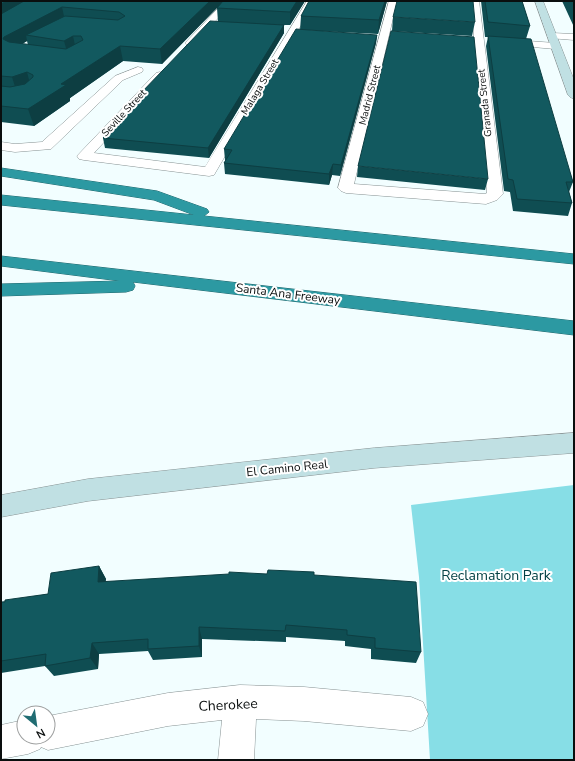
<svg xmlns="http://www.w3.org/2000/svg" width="575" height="761" viewBox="0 0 575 761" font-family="'Nunito Sans',sans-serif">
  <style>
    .green { fill: #87dee6 }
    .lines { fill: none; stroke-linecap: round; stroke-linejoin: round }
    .street-casing { stroke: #879293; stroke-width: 1 }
    .secondary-casing { stroke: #879293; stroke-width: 1 }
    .highway-casing { stroke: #20686e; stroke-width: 1 }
    .street { fill: #fff; fill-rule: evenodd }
    .secondary { fill: #c0e0e3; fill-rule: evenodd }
    .highway { fill: #2c99a2; fill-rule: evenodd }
    .wall { fill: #0f4d52; fill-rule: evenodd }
    .shaded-wall { fill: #0d3e42 }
    .building { fill: #12595f; stroke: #0d3e42; fill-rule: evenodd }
    .labels { text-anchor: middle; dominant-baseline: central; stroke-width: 4; stroke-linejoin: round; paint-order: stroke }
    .far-street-label { font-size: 10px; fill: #0a0e0e; stroke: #fff }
    .street-label { font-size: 12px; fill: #0a0e0e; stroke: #fff }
    .near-park-label { font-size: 14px; fill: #044145; stroke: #fff }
    .near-street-label { font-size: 14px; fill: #0a0e0e; stroke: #fff }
  </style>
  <rect width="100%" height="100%" fill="#f2feff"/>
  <path class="green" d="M574,485v275h-144l-11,-183 -8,-72z"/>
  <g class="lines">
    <defs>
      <path id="street" d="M225,1h9l-41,44h-6l-2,-2 2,-2z
        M307,1h8l-101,174 -5,1 -125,-16 -5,-1 -2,-3 79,-83 4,-1 6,3 -2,2 -70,76 111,14z
        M389,1h8l-43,183 131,10 2,-1 -16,-192h8l24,193 -6,6 -11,4 -140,-11 -5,-2 -3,-3z
        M552,33l22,1v6l-25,-2 -2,-2 2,-2z
        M502,39l53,4 5,3 -5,3 -56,-5 -2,-2z
        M138,67l4,1 1,2 -1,2 -19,8 -72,69 -36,3 -14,-2v-8l14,2 27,-2 73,-66z
        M240,685l64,2 107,10 12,5 5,12 -5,12 -12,5 -107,-10 -48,-2 -2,41h-36l4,-40 -54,6 -120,24 -7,-3 -1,2 -12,5 -27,5v-34l23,-5v17h24v-21l120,-23z"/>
      <path id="secondary" d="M535,1h8l31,79v19l-4,-2 -2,-2z
        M574,433v20l-200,15 -286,33 -87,16v-22l87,-16 286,-31z"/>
      <path id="highway" d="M1,168l156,23 50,18 2,3 -5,4 370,38v10l-573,-59v-10l193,20 -40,-15 -153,-24z
        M1,256l573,65v14l-441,-53 2,4 -2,4 -7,2 -125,4v-12l119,-3 -119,-15z"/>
    </defs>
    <use href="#street" class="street-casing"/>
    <use href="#secondary" class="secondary-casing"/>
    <use href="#highway" class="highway-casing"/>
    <use href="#street" class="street"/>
    <use href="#secondary" class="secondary"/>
    <use href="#highway" class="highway"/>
  </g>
  <path class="wall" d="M1,1h304l-15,24h-6v8l-75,125 -104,-10 -2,-10 37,-41v-3l78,-72 -1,-14 4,-5 -59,61 -39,-3 -53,37v3l-36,25 -33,-4zM27,41l1,4 -6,-1z
    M387,1l-9,33 -78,-4 1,-14z
    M481,1h41l8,25 -4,13 47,143 -4,10 3,11 -4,13 -55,-5 -3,-19 -6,-1 -18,-145 2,-9h-3z
    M562,1h12v26z
    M393,17l82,5 -3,14 -80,-5z
    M377,35l-1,8 -36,133 -8,-1 -3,10 -104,-11 -1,-11 2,-3h-1l-1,-11z
    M358,166l130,13 -3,11 -128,-13z
    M99,566l7,13 -1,3 162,-8 47,1 107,77 -5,11 -45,-4v-10l-26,-3v-5l-59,-4v5l-84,-3v18l-49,3 -5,-9 -49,3 -1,15 -44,7 -9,-10 -44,7v-71l47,-8z"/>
  <path class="shaded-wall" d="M7,1h27l-33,19v-16z
    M210,1h14l-62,63 -2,-15z
    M297,1h8l-15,24v-13z
    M385,1h2l-9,33 1,-14z
    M62,7l3,14 -39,14 1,6 -19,11 -5,-13 1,-2z
    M284,25v8l-75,125 -1,-10z
    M377,35l-1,8 -36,133 1,-11z
    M73,36l3,14 -8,5 -4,-14z
    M120,46l3,15 -53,37v3l-36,25 -6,-17 33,-25z
    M27,72l4,16 -14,5 -5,-16z
    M333,164l-1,11 -3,10v-11z
    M99,566l7,13 -2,16 -6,-13z
    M199,627l3,12v18l-3,-11z
    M92,643l7,11 -1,15 -8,-11z"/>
  <path class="building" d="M1,1h6l-6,3z
    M24,1h186l-50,48 -40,-3 -59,38 5,1 -38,24 -27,-3v-20l9,1 15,-3 8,-7v-2l-6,-3 -15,5 -11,-1v-62zM62,7l57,5 6,4 -7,4 -53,-4 -39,19 38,6 9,-5h8l2,4 -17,9 -57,-7 -6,-3 1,-2z
    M223,1h74l-7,11 -73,-4z
    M309,1h76l-6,19 -78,-4z
    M397,1h76l2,21 -82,-5z
    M485,1h37l8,25 -42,-4z
    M210,21l74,4 -76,123 -105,-10 40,-43 -3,-1z
    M296,29l81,6 -36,130 -8,-1 -4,10 -105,-11 8,-13 -8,-1z
    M391,31l83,6 14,142 -130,-13z
    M488,36l43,3 42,143h-7l6,21 -55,-4 -4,-19 -5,-1z
    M99,566l-1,16 131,-8v-2l38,2 1,-4 46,2v3l102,7 5,70 -46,-4v-10l-28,-3v-5l-61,-5 -1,6 -86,-4v19l-51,3v-10l-56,4 -2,15 -45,8 1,-12 -45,7v-59h4v-2l43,-6 3,-21z"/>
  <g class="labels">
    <g class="far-street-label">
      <text transform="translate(260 87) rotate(-59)">Malaga Street</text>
      <text transform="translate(370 95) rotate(-76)">Madrid Street</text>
      <text transform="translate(485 103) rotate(-96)">Granada Street</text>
      <text transform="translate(124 113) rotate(-47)">Seville Street</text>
    </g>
    <g class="street-label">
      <text transform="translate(288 294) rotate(7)">Santa Ana Freeway</text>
      <text transform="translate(287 468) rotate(-6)">El Camino Real</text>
    </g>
    <g class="near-park-label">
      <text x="496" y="575">Reclamation Park</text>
    </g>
    <g class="near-street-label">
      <text transform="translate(228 705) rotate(-3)">Cherokee</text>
    </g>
  </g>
  <rect width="575" height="761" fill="none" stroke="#0a0e0e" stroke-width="4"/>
  <g transform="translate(36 725) rotate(151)"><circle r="19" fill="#ffffff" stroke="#9d9f9f"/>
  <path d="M0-3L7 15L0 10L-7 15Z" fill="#206c72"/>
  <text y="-6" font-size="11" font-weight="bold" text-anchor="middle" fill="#0a0e0e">N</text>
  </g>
</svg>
